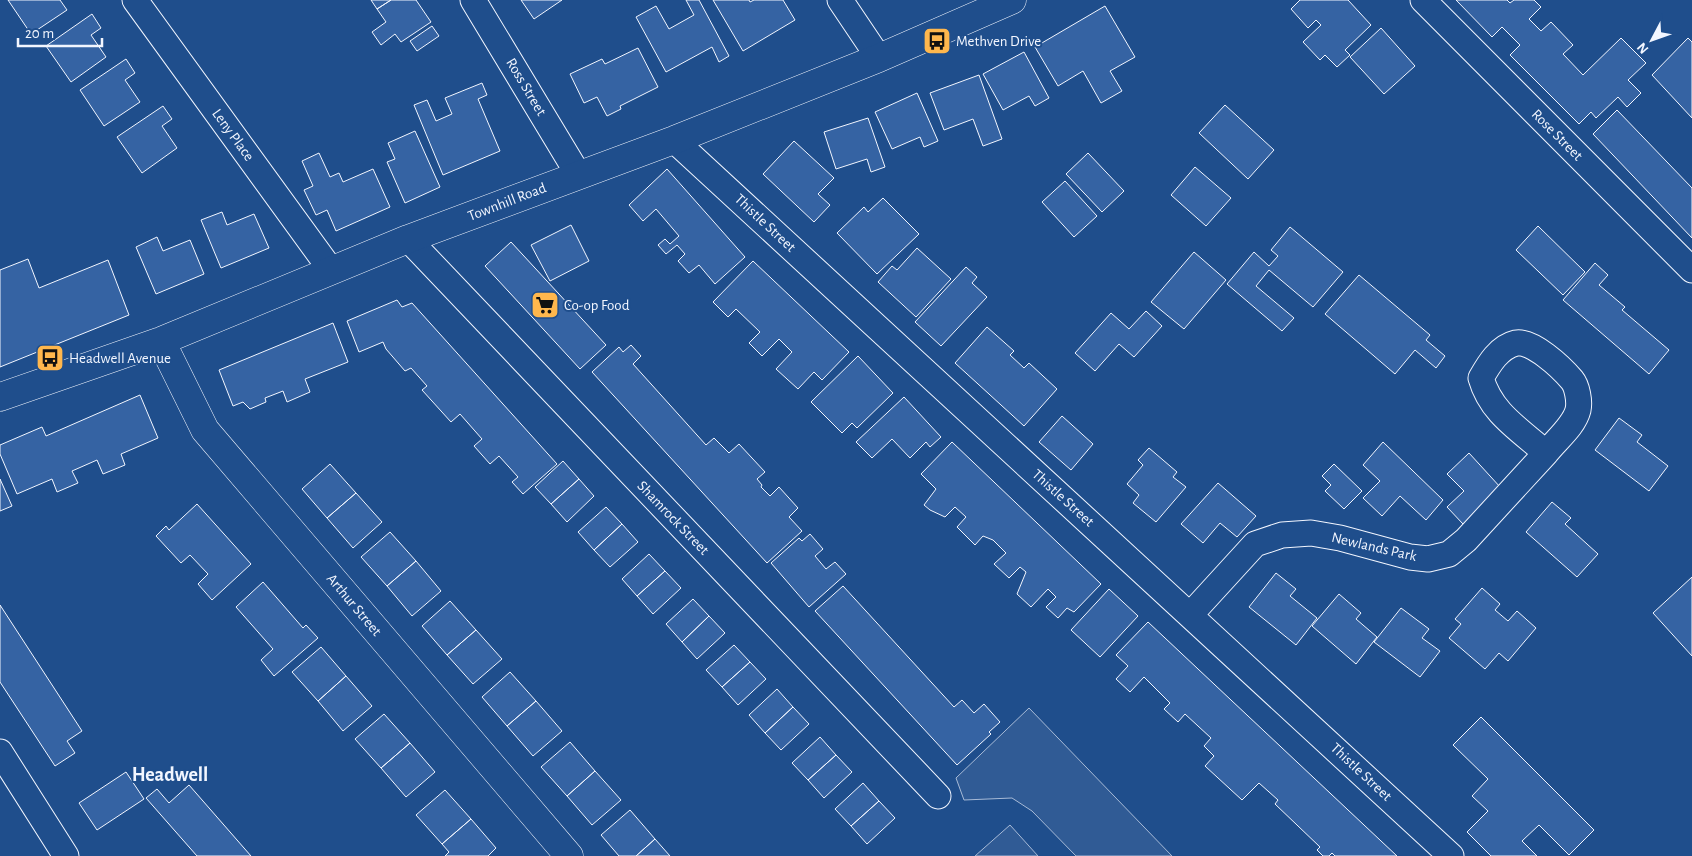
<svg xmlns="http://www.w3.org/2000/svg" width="1692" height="856" viewBox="0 0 1692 856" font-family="'Alegreya Sans',sans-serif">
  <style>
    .built { fill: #305b95; stroke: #a8bbd7 }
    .building { fill: #3563a3; stroke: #f2f6ff }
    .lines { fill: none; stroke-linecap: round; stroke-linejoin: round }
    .street-casing { stroke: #f2f6ff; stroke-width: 27 }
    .secondary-casing { stroke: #f2f6ff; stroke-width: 29 }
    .street { stroke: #1f4e8c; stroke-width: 25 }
    .secondary { stroke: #1f4e8c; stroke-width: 28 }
    .labels { text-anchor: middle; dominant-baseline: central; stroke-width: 4; stroke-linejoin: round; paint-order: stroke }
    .poi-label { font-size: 15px; fill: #f2f6ff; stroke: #1f4e8c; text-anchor: start }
    .street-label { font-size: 15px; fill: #f2f6ff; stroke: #1f4e8c }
    .district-label { font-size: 20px; font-weight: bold; fill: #f2f6ff; stroke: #1f4e8c }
  </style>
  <rect width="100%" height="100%" fill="#1f4e8c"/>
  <path class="built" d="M1029,708l143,148h-96l-44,-45 -20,-13 -48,2 -8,-22z
    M1010,825l28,31h-63z"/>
  <path class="building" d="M8,0h52l7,10 -36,24z
    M371,0h20l-14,9z
    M391,0h25l15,22 -30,20 -6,-8 -14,11 -9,-13 14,-10 -9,-13z
    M521,0h41l-28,19z
    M686,0h13l30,56 -10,6 -7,-15 -46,25 -30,-55 20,-11 13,23 25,-14z
    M713,0h36l1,2 4,-2h29l12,20 -52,31z
    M1300,0h48l23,25 -26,25 5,5 -13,12 -12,-12 -5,5 -17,-18 18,-17 -5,-5 -8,8 -17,-19z
    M1456,0h51l3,3 4,-3h20l7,7 -12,12 12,12 10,-9 22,23 -10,9 20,21 38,-37 25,25 -18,17 13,13 -14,14 -9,-10 -22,21 -5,-6 -12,12 -69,-69 10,-10 -18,-18 -10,10z
    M1105,6l30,51 -25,14 12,20 -21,12 -18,-32 -25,15 -23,-39z
    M92,14l9,14 -10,7 15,22 -35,25 -25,-36z
    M432,26l7,10 -22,15 -7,-10z
    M1381,28l34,38 -31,28 -34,-37z
    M1688,38l4,4v76l-40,-43z
    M638,48l20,39 -38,19 1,3 -14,7 -10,-19 -13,6 -14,-29 32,-15 3,5z
    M1024,52l25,46 -14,8 -6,-10 -26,14 -20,-36z
    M126,59l9,14 -10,7 15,22 -36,24 -24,-36z
    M979,75l23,64 -19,7 -10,-27 -29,11 -14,-37z
    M482,83l5,12 -9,4 22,52 -57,24 -29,-70 13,-5 9,21 16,-7 -7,-16z
    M917,93l21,48 -14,6 -4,-10 -28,12 -17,-37z
    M1225,105l49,45 -26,29 -49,-46z
    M163,106l9,13 -10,7 15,22 -35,25 -25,-36z
    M1617,110l75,78v50l-99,-104z
    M868,118l17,49 -14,5 -4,-13 -31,10 -12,-37z
    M415,131l25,56 -35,16 -18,-41 8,-3 -7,-16z
    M794,141l40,37 -16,16 12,11 -16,17 -51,-48z
    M319,153l11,24 9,-4 4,9 30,-13 17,38 -54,24 -9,-21 -11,5 -12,-25 9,-4 -11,-25z
    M1088,153l36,38 -22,21 -36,-38z
    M1195,167l36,31 -25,28 -35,-31z
    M667,169l78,88 -30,27 -16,-19 -10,8 -11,-12 7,-7 -8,-9 -11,9 -8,-9 7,-6 5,5 9,-8 -23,-27 -13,12 -14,-16z
    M1065,181l32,35 -23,21 -32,-35z
    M883,198l36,36 -42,40 -40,-41 27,-26 4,5z
    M222,212l5,13 27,-11 15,34 -48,20 -20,-48z
    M571,225l18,36 -39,20 -19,-36z
    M1538,226l47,46 -22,23 -47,-45z
    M1290,227l53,45 -30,35 -44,-37 -13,16 38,32 -12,13 -55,-47 27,-32 15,14 9,-10 -7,-6z
    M157,237l6,14 27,-11 14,34 -48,20 -20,-47z
    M511,242l95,103 -26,24 -95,-103z
    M917,248l34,31 -35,38 -38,-35 14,-16 5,4z
    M1194,252l32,28 -42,49 -33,-27z
    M28,259l11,29 69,-28 21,55 -129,52v-97z
    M753,261l96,91 -27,28 -8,-8 -16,17 -22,-20 16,-17 -13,-13 -17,17 -13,-13 11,-11 -24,-23 -8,8 -15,-15z
    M1595,263l13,12 -9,10 26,22 -3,3 47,40 -20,24 -86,-74z
    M966,267l11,10 -5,6 15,14 -46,49 -26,-24z
    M1359,275l71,60 -4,5 19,16 -9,12 -21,-18 -20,24 -70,-60z
    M397,300l5,7 10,-4 145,161 -34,30 -11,-12 6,-5 -19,-21 -9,8 -16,-18 8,-7 -22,-25 -9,8 -29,-32 5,-4 -16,-18 -6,3 -19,-22 -3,-7 -24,10 -12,-31z
    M1146,311l16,15 -28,31 -15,-13 -24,27 -20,-18 36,-40 18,16z
    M333,323l15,39 -43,17 5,13 -23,10 -4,-11 -18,7 1,4 -16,7 -7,-7 -10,4 -14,-36z
    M987,327l27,24 -4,4 14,13 5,-5 28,26 -33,37 -69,-63z
    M631,345l10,11 -8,8 73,81 8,-7 15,15 10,-9 26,28 -8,7 5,6 -1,2 9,9 9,-9 19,21 -9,9 13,14 -35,32 -175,-191 27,-25 4,5z
    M858,356l35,37 -36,35 -5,-5 -10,10 -31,-31z
    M140,395l18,43 -37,16 4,11 -22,9 -6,-14 -25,11 6,12 -21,9 -5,-13 -35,15 -17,-40v-9l42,-18 4,9z
    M904,397l37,40 -11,10 -4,-5 -16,16 -18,-19 -20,19 -16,-16z
    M1062,416l31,28 -22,26 -32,-28z
    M1619,418l23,17 -5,7 31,24 -19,25 -54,-41z
    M952,442l149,142 -27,28 -7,-4 -9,10 -12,-11 10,-10 -8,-8 -17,18 -14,-13 9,-22 -6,-5 -11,11 -15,-14 12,-11 -13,-13 -10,-4 -8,9 -18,-18 9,-10 -11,-10 -10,10 -15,-7 -6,-5 12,-16 -15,-15z
    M1383,442l60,58 -17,20 -26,-24 -18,20 -19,-18 17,-17 -17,-16z
    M1149,448l28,24 -4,5 13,10 -30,35 -23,-19 6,-8 -12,-11 16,-19 -5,-5z
    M1469,453l32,35 -38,36 -16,-17 17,-16 -17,-17z
    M563,461l16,18 -28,25 -16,-17z
    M330,464l26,29 -29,25 -25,-29z
    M1334,464l28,27 -18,18 -19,-18 6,-6 -9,-9z
    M0,479l12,27 -12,5z
    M579,479l15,17 -27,26 -16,-18z
    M1218,483l38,33 -19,21 -17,-14 -17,20 -22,-19z
    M356,493l26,29 -29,26 -26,-30z
    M1552,502l19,16 -6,6 33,30 -21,23 -51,-45z
    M197,504l54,60 -39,36 -14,-16 10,-10 -18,-19 -9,8 -25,-27 10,-10 3,4z
    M606,507l16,17 -28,26 -16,-18z
    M622,524l16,18 -28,25 -16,-17z
    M390,532l26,29 -29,25 -26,-29z
    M810,534l13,15 -8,7 11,13 9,-7 11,12 -37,33 -38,-44 28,-25 3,3z
    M649,554l16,17 -28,25 -15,-17z
    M416,561l25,30 -29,25 -25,-30z
    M665,571l16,17 -28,26 -16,-18z
    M1276,573l20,16 -6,7 27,22 -21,27 -47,-38z
    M1692,577v79l-39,-43z
    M263,582l40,46 3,-3 12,13 -44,38 -13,-16 12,-11 -37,-42z
    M843,586l111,121 8,-7 12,13 10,-9 16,18 -11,10 2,2 -34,31 -142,-154z
    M1482,588l18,16 -5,6 13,11 9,-10 19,17 -28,33 -9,-8 -14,16 -36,-31 12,-14 -6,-5z
    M1109,589l29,27 -38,41 -29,-27z
    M1339,594l22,19 -5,6 21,18 -21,27 -44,-38z
    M693,599l16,17 -27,26 -16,-18z
    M450,601l26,29 -29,25 -25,-29z
    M0,605l82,126 -15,10 8,12 -20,13 -55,-84z
    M1401,608l28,21 -7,9 18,13 -20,26 -46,-35z
    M709,616l16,17 -28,26 -15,-17z
    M1148,622l249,234h-62l-3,-3 -3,3h-6l-6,-6 3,-3 -45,-43 3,-4 -19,-17 -17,17 -37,-34 9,-10 -10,-10 7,-8 -26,-24 -7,8 -14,-13 6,-6 -26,-26 -14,15 -14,-13 12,-13 -12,-11z
    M476,630l26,29 -29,25 -26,-29z
    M734,645l16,17 -28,25 -16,-17z
    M321,647l25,29 -28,25 -26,-29z
    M750,662l16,17 -28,26 -16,-18z
    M510,672l26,29 -29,25 -25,-29z
    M346,676l26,30 -29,25 -25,-30z
    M777,689l16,18 -28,26 -16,-18z
    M536,701l26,30 -29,25 -26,-30z
    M793,707l16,17 -28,26 -16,-17z
    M384,714l26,29 -29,25 -26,-29z
    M1481,717l113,113 -25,25 -30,-30 -17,16 15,15h-46l-24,-24 21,-21 -16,-15 16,-17 -35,-34z
    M820,737l16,18 -28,25 -16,-17z
    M570,742l25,29 -28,25 -26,-29z
    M410,743l25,29 -29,25 -25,-29z
    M836,755l16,17 -28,26 -16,-18z
    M595,771l26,29 -29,25 -25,-29z
    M126,772l18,27 -47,31 -18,-27z
    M863,783l16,18 -28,25 -16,-17z
    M189,785l62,71h-54l-51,-58 11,-9 12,14z
    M445,790l26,29 -29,25 -26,-29z
    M879,801l16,17 -28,26 -16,-18z
    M630,810l25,29 -19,17h-17l-18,-21z
    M471,819l25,29 -8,8h-43l4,-4 -7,-8z
    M655,839l15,17h-34z"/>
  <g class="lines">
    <defs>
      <path id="street" d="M135,0l196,270
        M473,0l105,174
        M840,0l39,58
        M1423,0l269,270
        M674,140l777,716
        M408,239l530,557
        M1191,614l64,-70 27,-9 29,-2 29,5 70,19 18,2 21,-5 17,-14 80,-87c-27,-24 -55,-40 -65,-75 8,-14 18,-31 35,-35 16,-3 45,24 56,37 5,6 8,21 6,30 -4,16 -22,30 -32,43
        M0,752l66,104"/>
      <path id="secondary" d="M161,341l44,89 364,426
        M0,397l161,-56 247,-102 266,-99 205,-82 133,-58"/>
    </defs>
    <use href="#street" class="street-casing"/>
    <use href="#secondary" class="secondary-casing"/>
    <use href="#street" class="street"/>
    <use href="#secondary" class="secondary"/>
  </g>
  <defs>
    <symbol id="bus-square" viewBox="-11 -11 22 22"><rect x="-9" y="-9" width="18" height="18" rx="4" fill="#ffb74d" stroke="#1f4e8c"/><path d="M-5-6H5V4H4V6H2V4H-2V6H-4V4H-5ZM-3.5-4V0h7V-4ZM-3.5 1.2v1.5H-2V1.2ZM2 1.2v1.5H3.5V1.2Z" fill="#111"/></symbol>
    <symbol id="supermarket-square" viewBox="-11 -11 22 22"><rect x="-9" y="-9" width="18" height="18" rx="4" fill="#ffb74d" stroke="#1f4e8c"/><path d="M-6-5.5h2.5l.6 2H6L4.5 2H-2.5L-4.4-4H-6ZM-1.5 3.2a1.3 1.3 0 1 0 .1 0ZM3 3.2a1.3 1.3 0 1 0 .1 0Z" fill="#111"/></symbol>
  </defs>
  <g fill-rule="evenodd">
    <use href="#bus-square" x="921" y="25" width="32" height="32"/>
    <use href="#supermarket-square" x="529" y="289" width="32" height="32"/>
    <use href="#bus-square" x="34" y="342" width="32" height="32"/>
  </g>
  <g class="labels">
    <g class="poi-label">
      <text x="956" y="41">Methven Drive</text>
      <text x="564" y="305">Co-op Food</text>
      <text x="69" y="358">Headwell Avenue</text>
    </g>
    <g class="street-label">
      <text transform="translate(526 87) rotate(59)">Ross Street</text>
      <text transform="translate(233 135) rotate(54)">Leny Place</text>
      <text transform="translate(1557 135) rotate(45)">Rose Street</text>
      <text transform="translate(507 202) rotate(-21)">Townhill Road</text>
      <text transform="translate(765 223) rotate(43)">Thistle Street</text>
      <text transform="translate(1063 498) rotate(42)">Thistle Street</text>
      <text transform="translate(673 518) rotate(46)">Shamrock Street</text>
      <text transform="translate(1374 547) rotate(13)">Newlands Park</text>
      <text transform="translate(354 605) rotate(50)">Arthur Street</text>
      <text transform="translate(1361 772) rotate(43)">Thistle Street</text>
    </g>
    <g class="district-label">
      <text x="170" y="775">Headwell</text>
    </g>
  </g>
  <g transform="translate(1652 40) rotate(229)" stroke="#1f4e8c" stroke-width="4" paint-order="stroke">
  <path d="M0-4L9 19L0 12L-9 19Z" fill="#f2f6ff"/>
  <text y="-8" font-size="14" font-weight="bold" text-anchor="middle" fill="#f2f6ff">N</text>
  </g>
  <path d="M18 38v8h84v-8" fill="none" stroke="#f2f6ff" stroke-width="2.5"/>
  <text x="25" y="38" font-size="15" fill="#f2f6ff" stroke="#1f4e8c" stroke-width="4" paint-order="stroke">20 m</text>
</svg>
